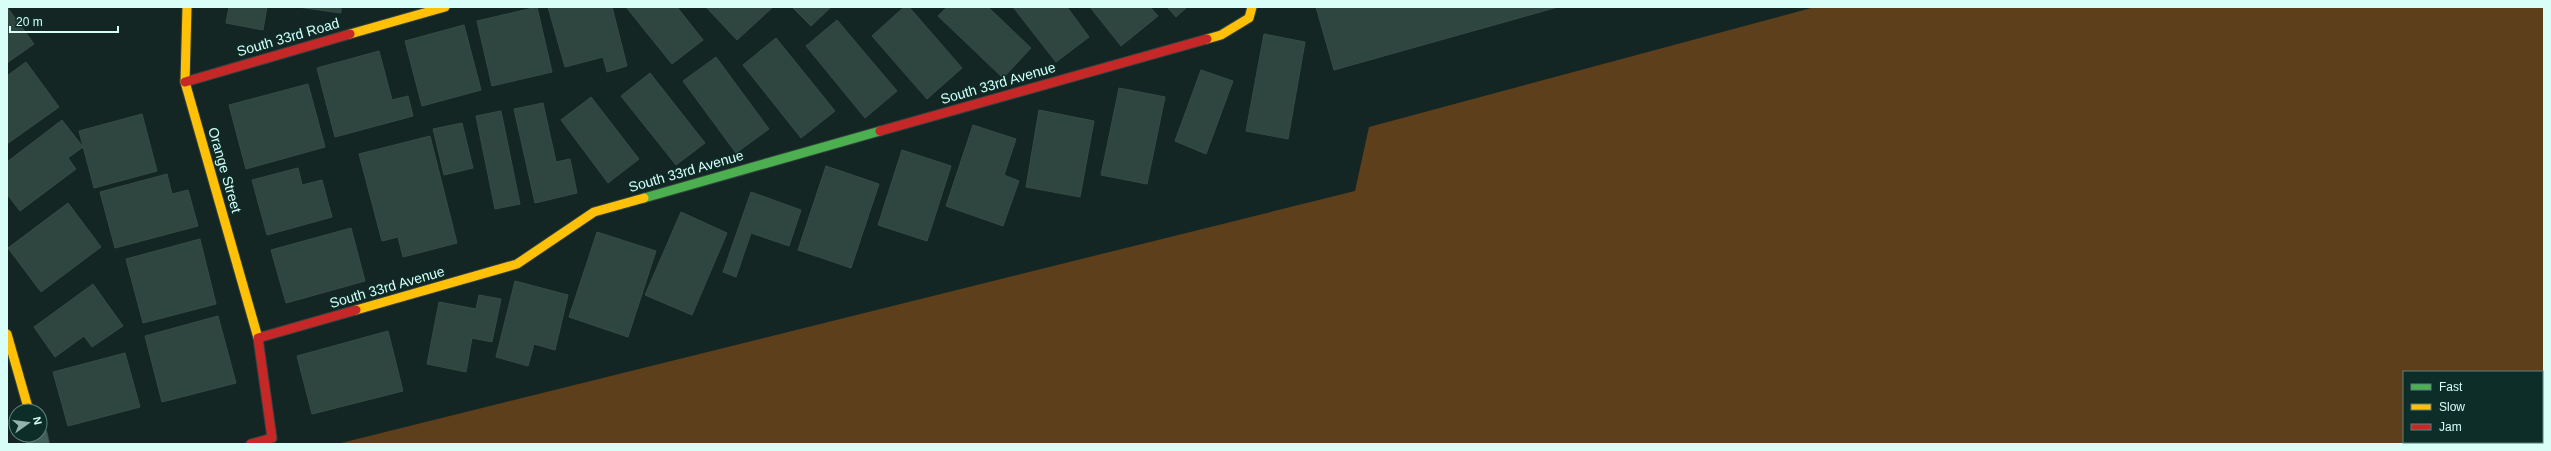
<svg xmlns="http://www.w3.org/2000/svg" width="2551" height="451" viewBox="0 0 2551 451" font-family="Helvetica,sans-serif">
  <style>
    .green { fill: #5e3f1b; fill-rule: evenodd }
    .building { fill: #2f453f; stroke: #354d45 }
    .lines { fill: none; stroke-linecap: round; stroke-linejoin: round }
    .street-casing { stroke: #33423f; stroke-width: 24 }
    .fast-casing { stroke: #33423f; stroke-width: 11 }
    .slow-casing { stroke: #33423f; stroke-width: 11 }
    .jam-casing { stroke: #33423f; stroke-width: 11 }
    .street { stroke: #445e5b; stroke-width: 22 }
    .fast { stroke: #4caf50; stroke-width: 9 }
    .slow { stroke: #ffc107; stroke-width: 9 }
    .jam { stroke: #c62828; stroke-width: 9 }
    .labels { text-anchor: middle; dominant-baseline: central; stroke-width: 3; stroke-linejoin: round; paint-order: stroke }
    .street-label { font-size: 14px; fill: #d9fdf7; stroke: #0d2d29 }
  </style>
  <rect width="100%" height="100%" fill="#142623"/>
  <path class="green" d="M1815,7h729v437h-2207l1018,-253 14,-64zM2404,372h138v70h-138z"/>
  <path class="building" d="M7,7l27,37 -27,19z
    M229,7h38l-4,23 -37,-7z
    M298,7h43v6z
    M537,7l15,65 -60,14 -15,-65z
    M548,7h64l15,59 -20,6 -4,-15 -38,10z
    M626,7h51l26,33 -31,24z
    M706,7h67l-36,33z
    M792,7h39l-20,19z
    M904,7h5l53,61 -35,31 -55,-63z
    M947,7h41l43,41 -28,30 -65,-62z
    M1013,7h54l22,30 -33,25z
    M1090,7h60l8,9 -37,30z
    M1167,7h20l-11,10z
    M1316,7h242l-224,63z
    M837,20l60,71 -32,27 -59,-72z
    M464,25l17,65 -59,16 -17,-65z
    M1264,34l41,8 -17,97 -42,-8z
    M776,38l59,73 -34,27 -58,-73z
    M379,51l13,49 16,-4 5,20 -78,21 -18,-69z
    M716,57l53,72 -33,24 -53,-72z
    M26,62l33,45 -52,37v-68z
    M1201,70l32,11 -27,73 -31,-13z
    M650,73l55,70 -29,22 -55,-69z
    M308,84l17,63 -79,22 -17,-64z
    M1119,88l46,9 -18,87 -46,-9z
    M591,97l48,62 -31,24 -47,-63z
    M543,103l13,59 14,-3 7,34 -42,10 -21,-94z
    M1039,110l55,11 -14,76 -54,-10z
    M501,111l19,93 -25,5 -19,-93z
    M142,114l15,57 -63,17 -15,-57z
    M62,120l21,27 -15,11 8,11 -56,42 -13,-17v-32z
    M462,123l11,45 -29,7 -11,-46z
    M973,125l43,14 -12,36 15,6 -16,45 -57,-20z
    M430,136l27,107 -54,14 -5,-20 -16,4 -23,-87z
    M902,150l49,16 -24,75 -49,-16z
    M826,166l53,18 -28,84 -53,-18z
    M298,168l4,17 20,-5 10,37 -65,18 -15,-55z
    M167,174l5,20 16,-4 10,36 -83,22 -15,-56z
    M751,192l50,18 -12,36 -38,-13 -15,44 -13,-5z
    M68,203l33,44 -60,45 -33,-44z
    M681,212l46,21 -35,82 -47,-20z
    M351,228l14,53 -79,22 -15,-53z
    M597,232l59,19 -28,86 -59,-20z
    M200,239l16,65 -73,19 -17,-64z
    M515,281l53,14 -13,55 -21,-6 -6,22 -32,-9z
    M93,284l30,42 -31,21 -8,-11 -29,21 -21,-30z
    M479,295l22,4 -9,43 -20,-4 -6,34 -39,-8 12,-62 37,7z
    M218,316l18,67 -74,19 -17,-66z
    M388,331l15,60 -91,23 -15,-58z
    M125,353l15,54 -72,19 -15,-54z"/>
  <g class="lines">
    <defs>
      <path id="street" d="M36,435l2,9"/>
      <path id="fast" d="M644,198l236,-67"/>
      <path id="slow" d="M187,7l-2,75 73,256
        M350,34l95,-27
        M1207,39l14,-4 28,-17 3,-11
        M356,310l161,-46 77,-52 50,-14
        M7,334l22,77"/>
      <path id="jam" d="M185,82l165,-48
        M880,131l327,-92
        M251,444l21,-6 -14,-100 98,-28"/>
    </defs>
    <use href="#street" class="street-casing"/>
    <use href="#fast" class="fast-casing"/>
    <use href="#slow" class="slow-casing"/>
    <use href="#jam" class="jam-casing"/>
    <use href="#street" class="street"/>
    <use href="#fast" class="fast"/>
    <use href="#slow" class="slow"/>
    <use href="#jam" class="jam"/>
  </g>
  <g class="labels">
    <g class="street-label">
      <text transform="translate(288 37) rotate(-16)">South 33rd Road</text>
      <text transform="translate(998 83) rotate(-16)">South 33rd Avenue</text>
      <text transform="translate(225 170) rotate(74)">Orange Street</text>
      <text transform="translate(686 171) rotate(-16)">South 33rd Avenue</text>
      <text transform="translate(387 287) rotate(-16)">South 33rd Avenue</text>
    </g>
  </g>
  <rect width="2551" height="451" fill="none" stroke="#d9fdf7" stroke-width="16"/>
  <rect x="2403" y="371" width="140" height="72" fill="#0d2d29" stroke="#5f807b"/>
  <rect x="2411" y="384" width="20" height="6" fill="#4caf50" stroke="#5f807b"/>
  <text x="2439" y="391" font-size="12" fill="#d9fdf7">Fast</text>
  <rect x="2411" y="404" width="20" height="6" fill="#ffc107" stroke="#5f807b"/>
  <text x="2439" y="411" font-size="12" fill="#d9fdf7">Slow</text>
  <rect x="2411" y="424" width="20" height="6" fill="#c62828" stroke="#5f807b"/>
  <text x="2439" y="431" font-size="12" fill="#d9fdf7">Jam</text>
  <g transform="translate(28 423) rotate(76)"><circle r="19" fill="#0d2d29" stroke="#5f807b"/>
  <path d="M0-3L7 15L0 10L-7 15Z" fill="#94b2ad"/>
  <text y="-6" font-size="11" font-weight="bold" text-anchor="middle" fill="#d9fdf7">N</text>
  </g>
  <path d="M10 26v6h108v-6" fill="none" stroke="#d9fdf7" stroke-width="2"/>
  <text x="16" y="26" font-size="12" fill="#d9fdf7" stroke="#0d2d29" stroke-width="3" paint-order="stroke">20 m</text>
</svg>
